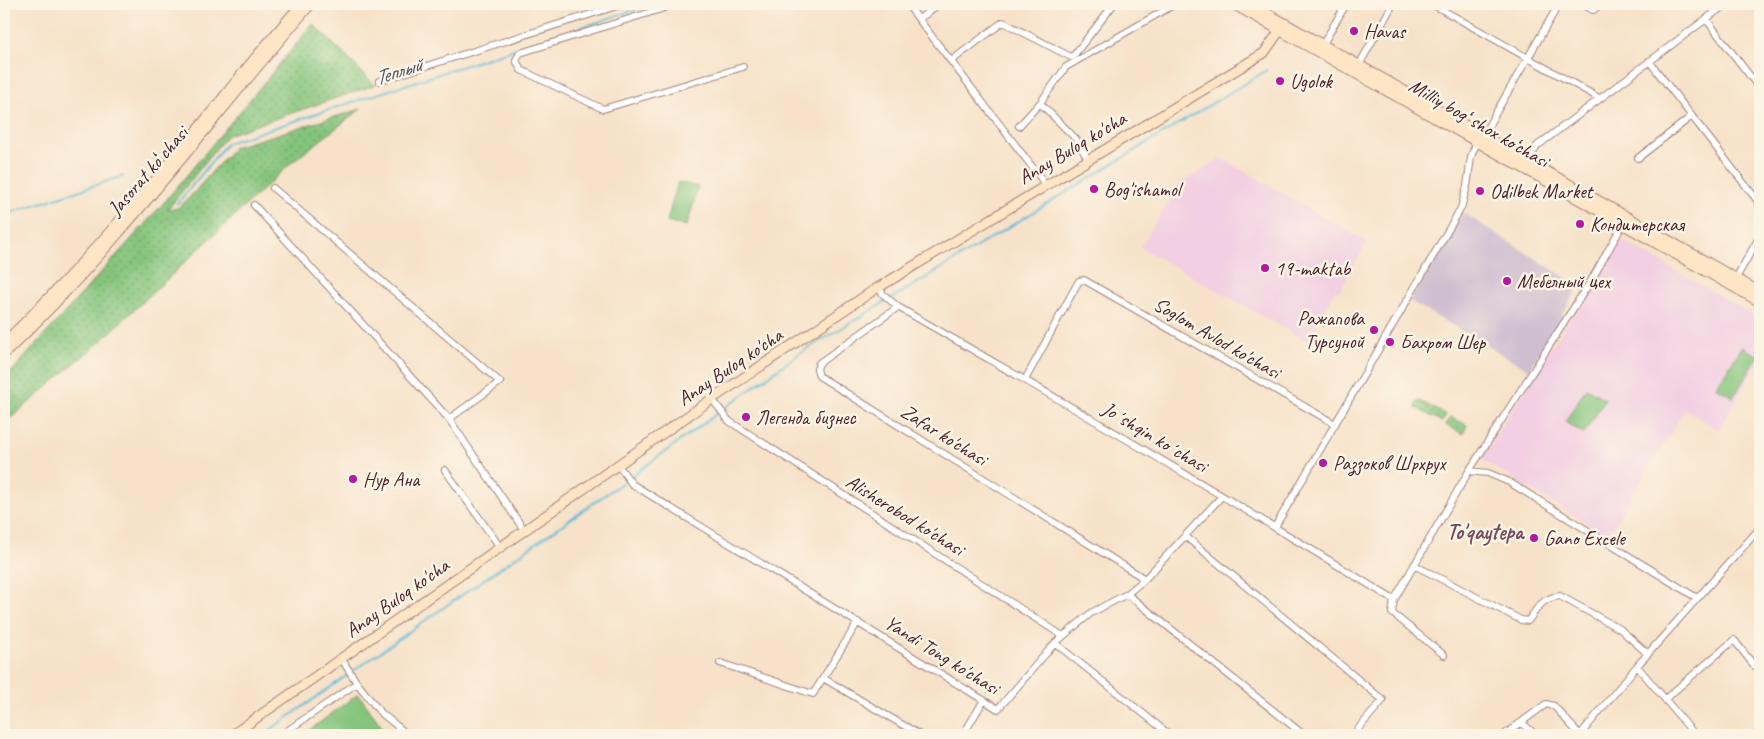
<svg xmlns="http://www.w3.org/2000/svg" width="1764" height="739" viewBox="0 0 1764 739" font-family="Caveat,sans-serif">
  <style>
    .built { fill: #f2cfe2 }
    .industrial { fill: #cfbdd0 }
    .grass { fill: url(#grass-dots); stroke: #677254 }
    .garden { fill: #84c47c; stroke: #677254 }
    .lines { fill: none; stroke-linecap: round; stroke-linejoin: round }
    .stream { stroke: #57b9d6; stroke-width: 2 }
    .minor-casing { stroke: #a0807a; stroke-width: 8 }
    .secondary-casing { stroke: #a0807a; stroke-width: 11 }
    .minor { stroke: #fff; stroke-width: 6 }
    .secondary { stroke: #fee5c5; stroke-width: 9 }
    .poi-dot { fill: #b5179e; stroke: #fcf5e5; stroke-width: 2 }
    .labels { text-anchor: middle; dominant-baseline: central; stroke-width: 5; stroke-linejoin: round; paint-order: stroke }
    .poi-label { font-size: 20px; fill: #4a1f2b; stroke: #fcf5e5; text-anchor: start }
    .street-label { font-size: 20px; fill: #4a1f2b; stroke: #fcf5e5 }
    .water-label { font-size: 21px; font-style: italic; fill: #4f5567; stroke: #fcf5e5 }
    .quarter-label { font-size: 22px; font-weight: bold; fill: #744a61; stroke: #fcf5e5 }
  </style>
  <defs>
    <pattern id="grass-dots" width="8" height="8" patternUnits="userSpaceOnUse" patternTransform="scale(1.25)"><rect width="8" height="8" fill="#84c47c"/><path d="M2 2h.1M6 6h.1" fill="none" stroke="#6e9f66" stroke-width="1.8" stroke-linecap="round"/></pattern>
  </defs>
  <rect width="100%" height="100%" fill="#fcf5e5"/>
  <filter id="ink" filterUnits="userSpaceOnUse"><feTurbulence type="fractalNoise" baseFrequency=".02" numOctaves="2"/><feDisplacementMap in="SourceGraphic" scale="10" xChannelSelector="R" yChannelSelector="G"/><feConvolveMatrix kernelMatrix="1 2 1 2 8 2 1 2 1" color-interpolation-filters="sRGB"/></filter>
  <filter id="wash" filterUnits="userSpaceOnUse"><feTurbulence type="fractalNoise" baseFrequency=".0096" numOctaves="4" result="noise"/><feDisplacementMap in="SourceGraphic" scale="20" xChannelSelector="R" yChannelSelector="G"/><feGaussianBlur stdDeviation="1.12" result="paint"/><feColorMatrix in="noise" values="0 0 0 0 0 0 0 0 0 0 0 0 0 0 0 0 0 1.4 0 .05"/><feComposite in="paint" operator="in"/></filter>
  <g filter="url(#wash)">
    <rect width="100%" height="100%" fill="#f7e2c9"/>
    <path class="built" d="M1221,158l146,84 -28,50 -4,-2 -27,52 -168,-95 41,-64z
      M1620,239l140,80v40l-42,71 -33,-21 -78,127 -126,-77z"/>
    <path class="industrial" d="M1463,213l116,73 -50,84 -119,-69z"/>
    <path class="grass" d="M313,24l62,61 -148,50 -59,74 10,-1 11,-10 45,-51 127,-38 -70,54 -189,177 -98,84v-44l157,-174z
      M1420,401l26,14 -4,7 -26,-14v-5z
      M1450,417l17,8 -4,9 -17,-9z"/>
    <path class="garden" d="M678,182l20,5 -11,39 -20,-5z
      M1742,347l17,9 -26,41 -17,-10z
      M1586,388l19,11 -21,35 -19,-12z
      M358,694l30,41h-85z"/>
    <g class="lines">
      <path class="stream" d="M177,204l50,-61 426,-139
        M4,215l119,-39
        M891,299l376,-229
        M353,671l272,-190 175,-128 87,-52
        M263,735l86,-61"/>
    </g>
  </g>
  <g filter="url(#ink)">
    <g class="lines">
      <defs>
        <path id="minor" d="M677,4l-157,49 -4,7 5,10 82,39 140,-42
          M907,4l133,173 5,8
          M1432,4l167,94
          M1582,4l11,6 8,-6
          M919,19l20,-15
          M1706,19l54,70
          M1323,44l23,-40
          M951,61l52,-39 68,35 3,-2 40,-51
          M1649,61l111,143
          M1359,65l34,-61
          M379,81l244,-77
          M1040,103l36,36 12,20
          M1019,126l21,-23 26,-36 109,-63
          M1483,135l76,-131
          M1638,158l54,-42
          M1529,161l8,-15 189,-142
          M273,188l227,194 -51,37
          M254,205l195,214 75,111
          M1736,278l24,-42
          M879,287l4,7 15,13c166,95 332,192 496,293
          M898,307l-79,56 -2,6 2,7 326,203
          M1025,380l51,-94 3,-5 5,-1 251,144
          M712,399l17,22 334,215
          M618,465l14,19 366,225 57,-66 36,-30 36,-19 18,-15 77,-83
          M445,470l55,77
          M1469,471l19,2 21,9 188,116
          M1275,527l186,-319 6,-22 4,-29 6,-16
          M1185,536l198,164 -30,35
          M1414,565l107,55 7,1c10,-14 14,-23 32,-25l60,33 28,25
          M1127,594l177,141
          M1055,643l115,92
          M1444,655l-52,-42 2,-13 75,-129 123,-192 31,-55
          M341,658l16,25 23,29 28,23
          M720,663l93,31 45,-72
          M1637,666l58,69
          M823,678l97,57
          M1665,699l69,-59 26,33
          M1522,723l14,12
          M281,735l76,-52
          M963,735l21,-35
          M1504,735l42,-31 8,2 26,29
          M1580,735l57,-69 123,-138"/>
        <path id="secondary" d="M1233,4l527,298
          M1251,4l509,288
          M4,343c61,-60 119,-124 174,-190 42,-50 80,-102 124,-149
          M4,354c113,-107 205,-233 307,-350
          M232,735l480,-336 159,-107 393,-239 21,-30"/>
      </defs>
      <use href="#minor" class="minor-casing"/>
      <use href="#secondary" class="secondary-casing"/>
      <use href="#minor" class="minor"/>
      <use href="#secondary" class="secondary"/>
    </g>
  </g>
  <g class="poi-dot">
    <circle cx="1354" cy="31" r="5"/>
    <circle cx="1280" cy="81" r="5"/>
    <circle cx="1094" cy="189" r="5"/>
    <circle cx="1480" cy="191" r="5"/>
    <circle cx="1580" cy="224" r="5"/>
    <circle cx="1265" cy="268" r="5"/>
    <circle cx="1507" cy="281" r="5"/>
    <circle cx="1374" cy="330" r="5"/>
    <circle cx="1390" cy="342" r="5"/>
    <circle cx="746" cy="417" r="5"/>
    <circle cx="1323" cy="463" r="5"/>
    <circle cx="353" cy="479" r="5"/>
    <circle cx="1534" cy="538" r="5"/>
  </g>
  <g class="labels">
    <g class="poi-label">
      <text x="1364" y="31">Havas</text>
      <text x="1290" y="81">Ugolok</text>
      <text x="1104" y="189">Bog'ishamol</text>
      <text x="1490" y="191">Odilbek Market</text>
      <text x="1590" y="224">Кондитерская</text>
      <text x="1275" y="268">19-maktab</text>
      <text x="1517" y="281">Мебелный цех</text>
      <text x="1364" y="318" text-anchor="end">Ражапова<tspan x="1364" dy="23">Турсуной</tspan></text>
      <text x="1400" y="342">Бахром Шер</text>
      <text x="756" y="417">Легенда бизнес</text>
      <text x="1333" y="463">Раззоков Шрхрух</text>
      <text x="363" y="479">Нур Ана</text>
      <text x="1544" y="538">Gano Excele</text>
    </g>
    <g class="street-label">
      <text transform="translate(1479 123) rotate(30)">Milliy bog‘ shox ko‘chasi</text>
      <text transform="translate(1072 148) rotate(-31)">Anay Buloq ko'cha</text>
      <text transform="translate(148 171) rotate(-49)">Jasorat koʻchasi</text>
      <text transform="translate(1217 338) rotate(30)">Soglom Avlod ko'chasi</text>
      <text transform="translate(730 367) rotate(-34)">Anay Buloq ko'cha</text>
      <text transform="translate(944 435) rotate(32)">Zafar ko'chasi</text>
      <text transform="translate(1155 437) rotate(31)">Joʼshqin koʼchasi</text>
      <text transform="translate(905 515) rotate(32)">Alisherobod ko'chasi</text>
      <text transform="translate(397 598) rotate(-35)">Anay Buloq ko'cha</text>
      <text transform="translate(942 655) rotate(32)">Yandi Tong ko'chasi</text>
    </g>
    <g class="water-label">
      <text transform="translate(398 71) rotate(-18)">Теплый</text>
    </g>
    <g class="quarter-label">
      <text x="1485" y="532">To'qaytepa</text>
    </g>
  </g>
  <rect width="1764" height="739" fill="none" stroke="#fcf5e5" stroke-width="20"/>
</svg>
